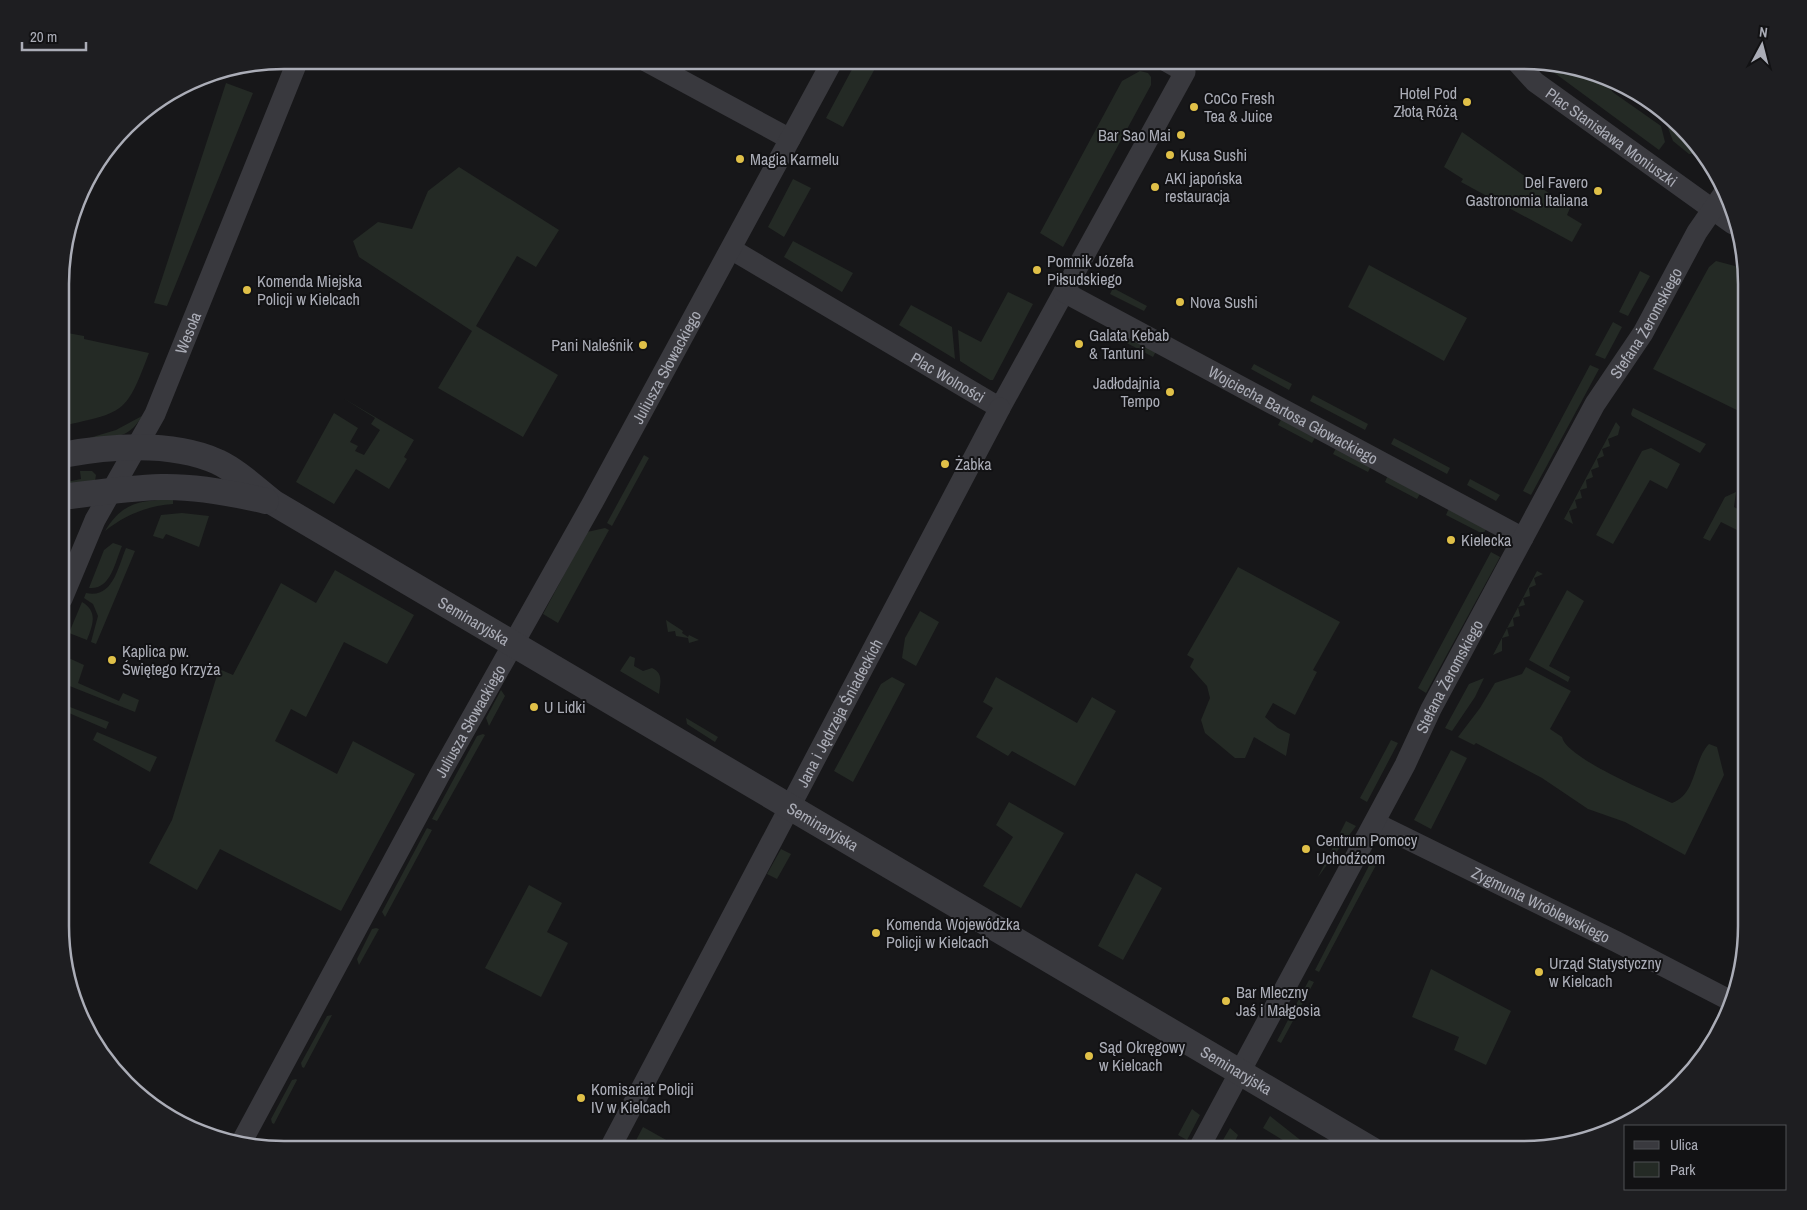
<svg xmlns="http://www.w3.org/2000/svg" width="1807" height="1210" viewBox="0 0 1807 1210" font-family="'Archivo Narrow',sans-serif">
  <style>
    .green { fill: #242a25 }
    .lines { fill: none; stroke-linecap: round; stroke-linejoin: round }
    .minor { stroke: #39393e; stroke-width: 21 }
    .tertiary { stroke: #39393e; stroke-width: 26 }
    .poi-dot { fill: #e0c048; stroke: #121214; stroke-width: 2 }
    .labels { text-anchor: middle; dominant-baseline: central; stroke-width: 4; stroke-linejoin: round; paint-order: stroke }
    .poi-label { font-size: 16px; fill: #abadb7; stroke: #121214; text-anchor: start }
    .street-label { font-size: 16px; fill: #abadb7; stroke: #121214 }
    .rim { fill: none; stroke: #abadb7; stroke-width: 2.5 }
  </style>
  <rect width="100%" height="100%" fill="#171719"/>
  <path class="green" d="M857,60h15l6,3 -35,64 -17,-9z
    M1541,63l50,8 23,22 47,33 4,16 -6,8z
    M1140,71l8,2 3,4v8l-88,162 -23,-14 82,-152z
    M1616,82l32,16 15,16h-5z
    M226,83l27,10 -86,213 -13,-3z
    M1672,123l27,30 -10,1 -16,-13 -5,-13z
    M1462,132l108,76 -3,7 15,9 -10,18 -111,-60 2,-3 -19,-12z
    M459,167l100,63 -23,37 -19,-11 -41,70 82,49 -35,62 -85,-49 34,-57 -113,-74 -6,-16 25,-19 34,7 16,-38z
    M793,179l18,9 -27,49 -16,-10z
    M793,241l60,32 -11,19 -58,-35z
    M1716,261l19,5 12,6v143l-94,-46 56,-102z
    M1369,265l98,53 -23,43 -96,-54z
    M1640,271l10,5 -22,40 -9,-4z
    M1113,288l34,18 -3,5 -34,-17z
    M1008,292l25,12 -40,76h-3l-30,-19 -2,-31 23,12z
    M911,305l41,22 3,32 -56,-34z
    M1613,322l9,5 -17,32 -10,-4z
    M1113,328l43,23 -3,6 -43,-23z
    M62,332l22,4v3l65,14c-23,61 -24,59 -87,73z
    M1254,364l38,20 -3,6 -38,-21z
    M1590,365l9,4 -68,126 -8,-4z
    M1313,395l55,29 -3,6 -55,-29z
    M343,398l71,42 -10,17 3,2 -18,30 -33,-20 -22,35 -38,-22 38,-69 24,15 -8,14 8,4 -3,5 9,4 16,-25 -9,-6 4,-6z
    M1633,408l73,36 -6,9 -68,-37 -1,-2z
    M142,416c-14,25 -31,21 -56,23l30,-9z
    M1282,418l34,18 -4,7 -34,-18z
    M1616,422l4,5 -2,8 -10,4 2,7 -8,3 2,7 -7,3 2,8 -8,3 2,7 -7,3 1,8 -7,2 2,8 -7,2 2,8 -8,3 4,13 -9,-5z
    M1394,438l56,30 -3,6 -56,-30z
    M1336,448l35,18 -3,6 -35,-18z
    M1651,448l29,16 -13,25 -17,-9 -37,64 -17,-9 46,-84z
    M644,455l5,3 -37,68 -5,-3z
    M80,471h12l4,4 -1,6 -33,6v-4l19,-4z
    M1388,475l33,17 -4,7 -32,-17z
    M1470,479l30,16 -4,6 -29,-16z
    M1736,492l-2,15 13,7v21l-26,-13 -11,19 -7,-3 22,-41z
    M173,499v5c-26,2 -48,11 -68,27 18,-30 36,-30 68,-32z
    M1449,508l38,20 -4,6 -37,-19z
    M182,513l27,3 -10,31 -33,-13 -3,5 -10,-3 8,-21z
    M605,528l4,2 -51,93 -15,-9 44,-82z
    M113,543l9,3c-7,16 -11,44 -33,42l15,-38z
    M126,548l9,3 -39,93 -5,-2 7,-26 -5,-12 -9,-6 2,-5c27,6 32,-26 40,-45z
    M1491,552l9,5 -74,136 -8,-5z
    M1238,567l102,55 -27,48 4,2 -22,43 -22,-12 -8,14 13,11 12,6 -4,22 -32,-19 -9,21h-10l-30,-25 -4,-13 9,-22 -3,-12 -17,-19 4,-8 -7,-4z
    M335,570l79,45 -27,49 -43,-22 -38,75 -15,-8 -16,32 62,33 16,-33 62,33 -74,137 -121,-62 -23,41 -48,-27 23,-43 47,-151 14,6 48,-92 35,20z
    M1537,571l6,3 -9,4 2,7 -7,3 1,8 -7,2 2,7 -7,2 2,9 -7,2 1,8 -7,2 2,8 -7,2v13l-9,4z
    M1567,590l17,11 -35,65 21,11 -2,5 -39,-22z
    M82,602c17,10 10,24 5,38l-18,-7z
    M920,611l19,11 -23,44 -14,-8 3,-20z
    M666,620l17,11 -1,2 6,4 1,-2 10,5 -10,3 -1,-5 -12,-2 -1,-5 -7,1z
    M62,655l22,10 -6,18 41,18 4,-8 16,7 -4,12 -73,-29z
    M630,656l5,2 -1,8 9,5 9,-3c12,5 8,16 7,26l-39,-23z
    M1526,667l45,24 -21,38 12,8c4,21 89,56 110,66 25,-9 21,-43 37,-59l8,3 7,28 -39,80 -60,-33 -37,-13 -46,-31 -66,-35 -2,2 -16,-8 22,-29 15,-25 27,-9z
    M892,677l13,7 -52,98 -19,-11 47,-87z
    M996,677l81,46 15,-26 24,14 -41,75 -63,-35 -4,5 -32,-19 17,-29 -10,-6z
    M1484,678l-9,19 -23,34 -7,-3 24,-44z
    M501,690l4,6 -16,30 -3,-8z
    M62,704l47,18 -3,7 -44,-19z
    M686,718l32,19 -3,5 -28,-18z
    M97,732l60,25 -7,15 -57,-32z
    M483,734l2,1 -48,86 -5,-2 45,-83z
    M1391,740l7,3 -31,59 -7,-4z
    M1451,750l16,8 -36,71 -17,-9z
    M1009,802l55,31 -43,75 -38,-22 30,-49 -17,-12z
    M1346,821l10,5 -38,51z
    M427,828l5,2 -47,87 -3,-5z
    M781,849l10,5 -14,25 -10,-5z
    M1383,852l-64,120 -4,-2 58,-112z
    M1136,873l26,15 -39,72 -25,-14z
    M529,885l33,18 -15,29 21,11 -27,54 -56,-29z
    M376,928l3,1 -20,36 -2,-6 15,-30z
    M1431,969l80,42 -25,54 -32,-15 5,-13 -47,-20z
    M1309,980l5,2 -33,61 -4,-2z
    M332,1015l-28,53 -2,-1 -1,-4 26,-47z
    M296,1079l1,1 -23,44 -2,-1 -1,-4 21,-39z
    M1192,1109l8,6 -13,25 -9,-5z
    M1270,1116l43,34h-14l-36,-22z
    M643,1127l41,23h-53z
    M1230,1128l8,7 -7,15h-14z"/>
  <g class="lines">
    <g class="minor">
      <path d="M644,60l146,79"/>
      <path id="s1" d="M1515,60l20,22 198,142"/>
      <path id="s2" d="M731,249l269,159 185,-336 -21,-12"/>
      <path id="s3" d="M1064,292l459,246"/>
      <path id="s4" d="M62,599l33,-79 60,-106 143,-354"/>
      <path id="s5" d="M1375,823l242,119 116,60"/>
      <path id="s6" d="M241,1143l198,-367 154,-274 240,-442"/>
      <path id="s7" d="M609,1150l391,-742"/>
      <path id="s8" d="M1198,1150l207,-385 26,-56 164,-305 48,-71 54,-101 27,-39"/>
    </g>
    <g class="tertiary">
      <path id="s9" d="M62,455c49,-9 109,-14 156,7 21,10 39,28 56,41l1098,647"/>
      <path d="M62,497c33,-4 66,-9 99,-10 35,-1 71,6 105,14"/>
    </g>
  </g>
  <g class="poi-dot">
    <circle cx="1467" cy="102" r="5"/>
    <circle cx="1194" cy="107" r="5"/>
    <circle cx="1181" cy="135" r="5"/>
    <circle cx="1170" cy="155" r="5"/>
    <circle cx="740" cy="159" r="5"/>
    <circle cx="1155" cy="187" r="5"/>
    <circle cx="1598" cy="191" r="5"/>
    <circle cx="1037" cy="270" r="5"/>
    <circle cx="247" cy="290" r="5"/>
    <circle cx="1180" cy="302" r="5"/>
    <circle cx="1079" cy="344" r="5"/>
    <circle cx="643" cy="345" r="5"/>
    <circle cx="1170" cy="392" r="5"/>
    <circle cx="945" cy="464" r="5"/>
    <circle cx="1451" cy="540" r="5"/>
    <circle cx="112" cy="660" r="5"/>
    <circle cx="534" cy="707" r="5"/>
    <circle cx="1306" cy="849" r="5"/>
    <circle cx="876" cy="933" r="5"/>
    <circle cx="1539" cy="972" r="5"/>
    <circle cx="1226" cy="1001" r="5"/>
    <circle cx="1089" cy="1056" r="5"/>
    <circle cx="581" cy="1098" r="5"/>
  </g>
  <g class="labels">
    <g class="poi-label">
      <text x="1457" y="93" text-anchor="end">Hotel Pod<tspan x="1457" dy="18">Złotą Różą</tspan></text>
      <text x="1204" y="98">CoCo Fresh<tspan x="1204" dy="18">Tea &amp; Juice</tspan></text>
      <text x="1171" y="135" text-anchor="end">Bar Sao Mai</text>
      <text x="1180" y="155">Kusa Sushi</text>
      <text x="750" y="159">Magia Karmelu</text>
      <text x="1165" y="178">AKI japońska<tspan x="1165" dy="18">restauracja</tspan></text>
      <text x="1588" y="182" text-anchor="end">Del Favero<tspan x="1588" dy="18">Gastronomia Italiana</tspan></text>
      <text x="1047" y="261">Pomnik Józefa<tspan x="1047" dy="18">Piłsudskiego</tspan></text>
      <text x="257" y="281">Komenda Miejska<tspan x="257" dy="18">Policji w Kielcach</tspan></text>
      <text x="1190" y="302">Nova Sushi</text>
      <text x="1089" y="335">Galata Kebab<tspan x="1089" dy="18">&amp; Tantuni</tspan></text>
      <text x="633" y="345" text-anchor="end">Pani Naleśnik</text>
      <text x="1160" y="383" text-anchor="end">Jadłodajnia<tspan x="1160" dy="18">Tempo</tspan></text>
      <text x="955" y="464">Żabka</text>
      <text x="1461" y="540">Kielecka</text>
      <text x="122" y="651">Kaplica pw.<tspan x="122" dy="18">Świętego Krzyża</tspan></text>
      <text x="544" y="707">U Lidki</text>
      <text x="1316" y="840">Centrum Pomocy<tspan x="1316" dy="18">Uchodźcom</tspan></text>
      <text x="886" y="924">Komenda Wojewódzka<tspan x="886" dy="18">Policji w Kielcach</tspan></text>
      <text x="1549" y="963">Urząd Statystyczny<tspan x="1549" dy="18">w Kielcach</tspan></text>
      <text x="1236" y="992">Bar Mleczny<tspan x="1236" dy="18">Jaś i Małgosia</tspan></text>
      <text x="1099" y="1047">Sąd Okręgowy<tspan x="1099" dy="18">w Kielcach</tspan></text>
      <text x="591" y="1089">Komisariat Policji<tspan x="591" dy="18">IV w Kielcach</tspan></text>
    </g>
    <g class="street-label">
      <text stroke="none"><textPath href="#s1" startOffset="124">Plac Stanisława Moniuszki</textPath></text>
      <text stroke="none"><textPath href="#s8" startOffset="941">Stefana Żeromskiego</textPath></text>
      <text stroke="none"><textPath href="#s4" startOffset="295">Wesoła</textPath></text>
      <text stroke="none"><textPath href="#s6" startOffset="885">Juliusza Słowackiego</textPath></text>
      <text stroke="none"><textPath href="#s2" startOffset="252">Plac Wolności</textPath></text>
      <text stroke="none"><textPath href="#s3" startOffset="260">Wojciecha Bartosa Głowackiego</textPath></text>
      <text stroke="none"><textPath href="#s9" startOffset="460">Seminaryjska</textPath></text>
      <text stroke="none"><textPath href="#s8" startOffset="536">Stefana Żeromskiego</textPath></text>
      <text stroke="none"><textPath href="#s7" startOffset="494">Jana i Jędrzeja Śniadeckich</textPath></text>
      <text stroke="none"><textPath href="#s6" startOffset="480">Juliusza Słowackiego</textPath></text>
      <text stroke="none"><textPath href="#s9" startOffset="865">Seminaryjska</textPath></text>
      <text stroke="none"><textPath href="#s5" startOffset="185">Zygmunta Wróblewskiego</textPath></text>
      <text stroke="none"><textPath href="#s9" startOffset="1345">Seminaryjska</textPath></text>
    </g>
  </g>
  <path d="M0 0H1807V1210H0ZM284 69H1523A215 215 0 0 1 1738 284V926A215 215 0 0 1 1523 1141H284A215 215 0 0 1 69 926V284A215 215 0 0 1 284 69Z" fill="#1e1e21" fill-rule="evenodd"/>
  <path class="rim" d="M284 69H1523A215 215 0 0 1 1738 284V926A215 215 0 0 1 1523 1141H284A215 215 0 0 1 69 926V284A215 215 0 0 1 284 69Z"/>
  <rect x="1624" y="1125" width="162" height="65" fill="#121214" stroke="#4f5055"/>
  <rect x="1634" y="1141" width="25" height="8" fill="#39393e" stroke="#4f5055"/>
  <text x="1670" y="1150" font-size="15" fill="#abadb7">Ulica</text>
  <rect x="1634" y="1162" width="25" height="15" fill="#242a25" stroke="#4f5055"/>
  <text x="1670" y="1175" font-size="15" fill="#abadb7">Park</text>
  <g transform="translate(1762 45) rotate(7)" stroke="#121214" stroke-width="4" paint-order="stroke">
  <path d="M0-4L9 19L0 12L-9 19Z" fill="#abadb7"/>
  <text y="-8" font-size="14" font-weight="bold" text-anchor="middle" fill="#abadb7">N</text>
  </g>
  <path d="M22 42v8h64v-8" fill="none" stroke="#abadb7" stroke-width="2.5"/>
  <text x="30" y="42" font-size="15" fill="#abadb7" stroke="#121214" stroke-width="4" paint-order="stroke">20 m</text>
</svg>
